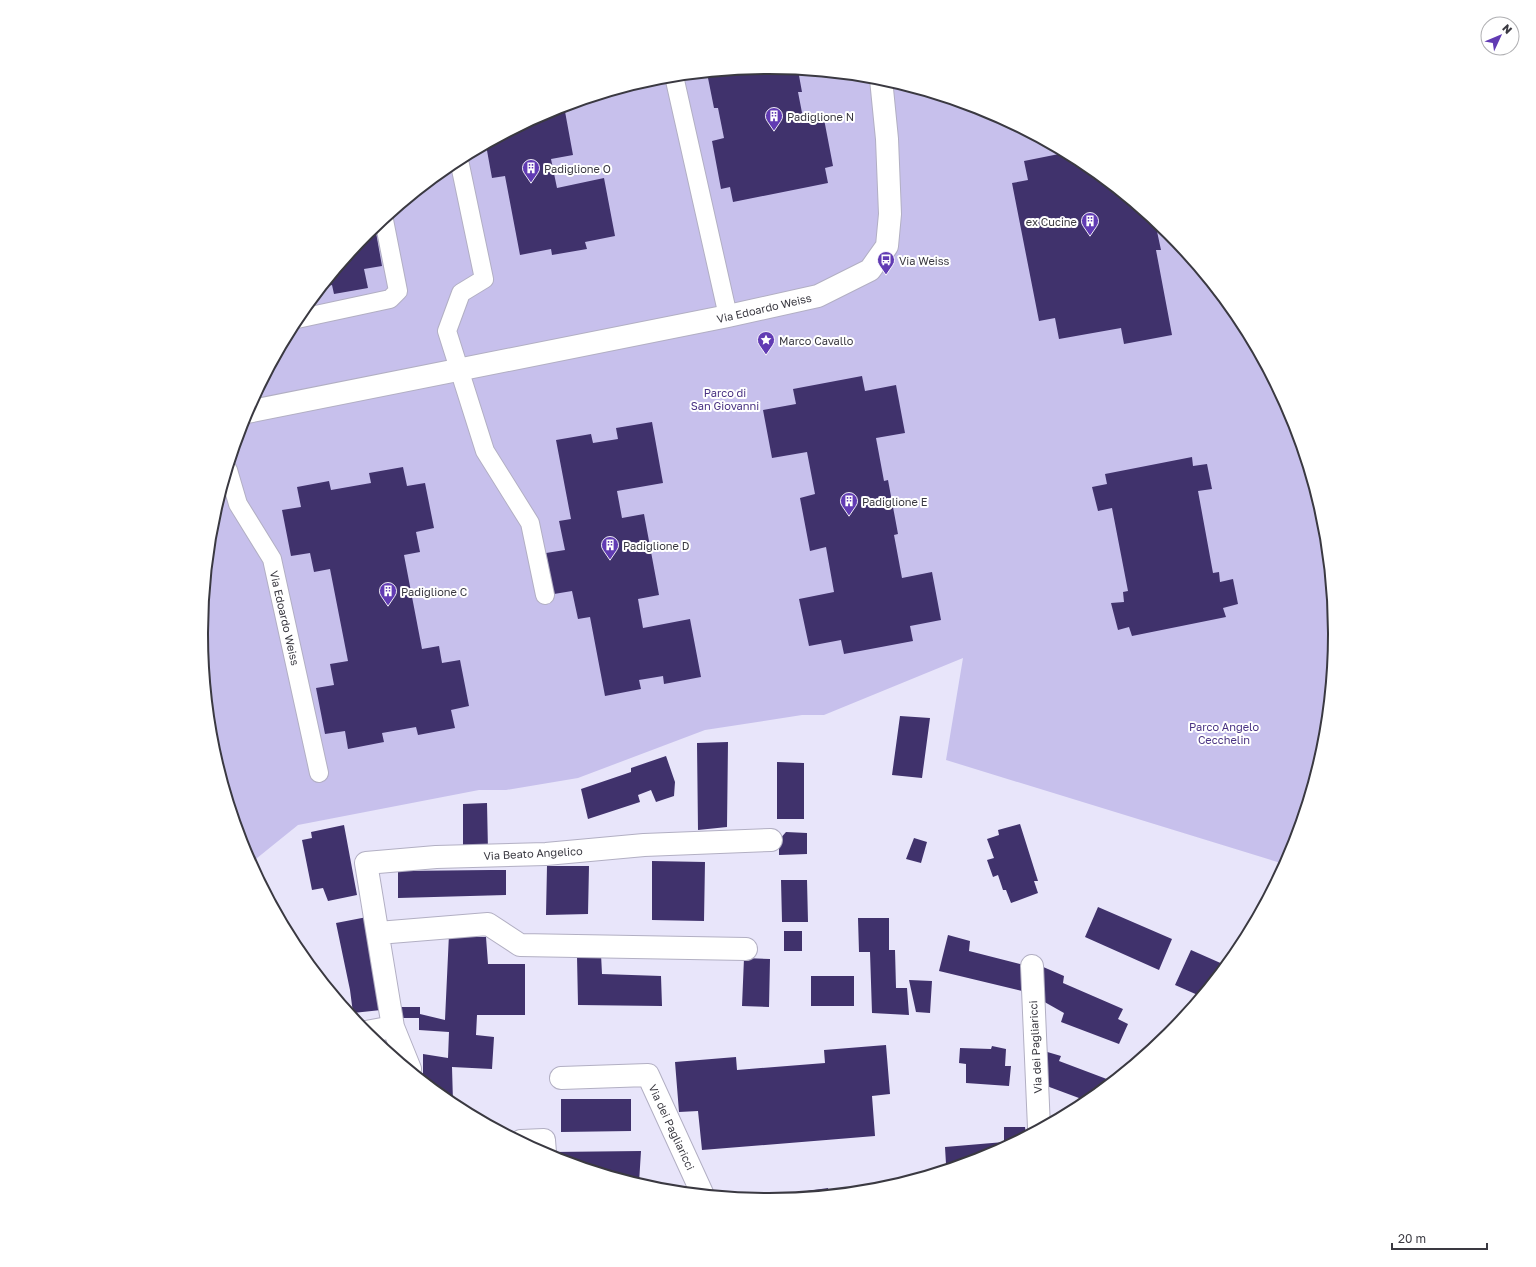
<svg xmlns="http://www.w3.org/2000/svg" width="1536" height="1267" viewBox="0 0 1536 1267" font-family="'Golos Text',sans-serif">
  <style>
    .green { fill: #c7c0ec }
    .building { fill: #40326c }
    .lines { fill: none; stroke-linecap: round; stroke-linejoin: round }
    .service-casing { stroke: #b2afc3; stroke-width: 20 }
    .minor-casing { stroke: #b2afc3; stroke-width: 24 }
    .service { stroke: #fff; stroke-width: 18 }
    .minor { stroke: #fff; stroke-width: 22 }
    .labels { text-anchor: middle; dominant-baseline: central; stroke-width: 4; stroke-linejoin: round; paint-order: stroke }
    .poi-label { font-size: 11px; fill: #3a3941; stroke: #fff; text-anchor: start }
    .street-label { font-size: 11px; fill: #3a3941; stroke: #fff }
    .park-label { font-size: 11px; fill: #4a3383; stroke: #fff }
    .rim { fill: none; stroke: #3a3941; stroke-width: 2 }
  </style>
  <rect width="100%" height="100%" fill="#e8e5fa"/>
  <path class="green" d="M768,67l111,11 106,32 98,53 86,70 70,86 52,98 33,106 10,111 -10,110 -33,106 -7,14 -338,-104 17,-102 -139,57h-22l-97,15 -127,48 -72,12h-27l-181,35 -47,38 -6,-13 -33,-106 -10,-111 10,-110 33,-107 52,-97 71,-86 85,-71 98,-52 107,-32z"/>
  <path class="building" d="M768,67l30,3 4,22h-4l6,31 20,-4 9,47 -8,2 3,15 -95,19 -3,-15 -9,2 -9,-48 12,-3 -6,-30h-4l-7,-35z
    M564,106l9,49 -22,4 6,29 47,-10 11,58 -30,6 2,7 -35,6 -1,-6 -31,6 -15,-79 -13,2 -6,-33 65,-35z
    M1064,153l19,10 72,59 6,28h-5l16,85 -48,9 -3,-16 -62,11 -4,-21 -16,3 -27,-138 16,-3 -4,-19z
    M375,227l7,39 -18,3 4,19 -34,6 -2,-9 -9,2 45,-54z
    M862,376l3,15 31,-6 9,48 -29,5 8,43 4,-1 10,54 -4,1 8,43 30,-6 9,48 -31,6 3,15 -69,13 -3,-14 -32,6 -10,-47 35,-7 -8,-45 -16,4 -10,-53 15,-4 -8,-42 -35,6 -9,-48 33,-6 -3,-15z
    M652,422l11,61 -46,8 5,27 22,-4 15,81 -21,4 5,29 47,-9 11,58 -37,7 -1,-8 -24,4 2,9 -36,7 -15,-79 -12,2 -6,-28 -18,3 -8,-41 19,-3 -6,-29 12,-2 -15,-79 35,-6 2,9 25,-4 -2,-11z
    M1192,457l1,9 14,-2 5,25 -14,2 15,82 6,-1 1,10 13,-3 5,25 -15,4 3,9 -94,19 -3,-9 -11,3 -7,-27 13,-1 -1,-10 5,-1 -16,-83 -14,3 -6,-24 15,-3 -2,-10z
    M403,467l4,19 18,-3 9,45 -18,4 4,20 -16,3 18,94 17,-3 3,17 18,-3 9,46 -18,4 4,18 -37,7 -2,-8 -34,6 2,9 -36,7 -3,-18 -20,3 -9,-46 18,-3 -4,-21 18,-3 -18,-92 -16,3 -4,-19 -19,3 -9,-46 19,-3 -4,-20 32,-6 2,9 40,-7 -2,-10z
    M900,716l30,2 -8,60 -30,-3z
    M728,742l-1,85 -29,3 -1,-87z
    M666,756l9,26 -1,14 -18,6 -5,-12 -13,5 2,7 -52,17 -7,-30 50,-17v-4z
    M777,762l27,1v56h-27z
    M487,803l1,48 -25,1v-48z
    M1020,824l18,57h-4l4,12 -27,10 -5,-13h-3l-5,-15 -5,2 -6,-17 7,-2 -7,-19 12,-4 -1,-5z
    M344,825l13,70 -29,6 -5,-13 -11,2 -10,-50 10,-2 -1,-6z
    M786,832l21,1v21l-28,1v-15z
    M914,838l13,4 -6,21 -15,-4z
    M652,861l53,1 -1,59 -52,-1z
    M547,866h42l-1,48 -42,1z
    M491,870h15v25l-108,3v-27z
    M781,880h26l1,42h-26z
    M1098,907l74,32 -13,31 -74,-33z
    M367,917l14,93 -28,3 -3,-23 -14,-67z
    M858,918h31v32h6l1,38h11l2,27 -37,-2 -2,-61h-11z
    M784,931h18v20h-18z
    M449,934h27l1,3h9l2,27h37v51h-48l-1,20 18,2 -2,32 -40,-2 1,35h8v7l-8,-5 -28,-23 -2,-6v-21l25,4 1,-26 -30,-2v-12h-16l-2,-11h19v7l25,6z
    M948,935l22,6 -1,10 55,14 -2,26 -83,-20z
    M1191,950l34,15 -25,31 -25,-11z
    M601,954l1,20 59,2 1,30 -84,-1 -1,-49z
    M744,958l26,1 -1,48 -27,-1z
    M1041,966l23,10 -1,7 60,26 -5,10 10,5 -9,20 -58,-22 3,-9 -23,-13z
    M811,976h43v30h-43z
    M909,980l23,1 -2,32 -14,-1z
    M886,1045l4,49 -18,2 3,40 -173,14 -4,-39 -19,1 -4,-50 61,-5 1,13 88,-7 -1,-13z
    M992,1046l14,3 -1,17h6l-2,20 -43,-3v-19l-7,-1 1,-15 31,1z
    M1044,1051l17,5 -2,5 53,20 -25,20 -43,-16z
    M561,1099h70v32l-70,1z
    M1004,1127h21l1,8 -41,22 -19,6 -20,1 -1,-17 59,-5z
    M641,1151l-2,32 -87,-26v-5z
    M828,1188l1,6 -63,6 -1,-3z"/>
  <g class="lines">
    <defs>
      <path id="service" d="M674,76l54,240
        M459,160l25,119 -23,14 -14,38 38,120 45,72 15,72
        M297,319l93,-20 8,-8 -14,-71
        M228,470l10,34 34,55 47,214"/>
      <path id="minor" d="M247,412l481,-96 90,-20 52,-26 17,-24 3,-32 -3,-75 -6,-60
        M378,933l110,-9 32,21 226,4
        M1032,966l7,162
        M366,1032l27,-5
        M410,1069l-17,-42 -27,-164 70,-6 110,-3 98,-9 127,-5
        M561,1078l87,-3 54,118
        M521,1141l23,-1 1,13"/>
    </defs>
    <use href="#service" class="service-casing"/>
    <use href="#minor" class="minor-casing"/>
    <use href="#service" class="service"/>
    <use href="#minor" class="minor"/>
  </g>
  <defs>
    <symbol id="building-pin" viewBox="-11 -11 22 30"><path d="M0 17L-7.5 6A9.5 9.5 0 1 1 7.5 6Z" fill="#613bb3" stroke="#fff"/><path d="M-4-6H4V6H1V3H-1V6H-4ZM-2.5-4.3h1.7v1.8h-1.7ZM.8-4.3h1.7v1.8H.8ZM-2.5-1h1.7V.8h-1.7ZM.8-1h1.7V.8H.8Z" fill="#fff"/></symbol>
    <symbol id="bus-pin" viewBox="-11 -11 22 30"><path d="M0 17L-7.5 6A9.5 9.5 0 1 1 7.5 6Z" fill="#613bb3" stroke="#fff"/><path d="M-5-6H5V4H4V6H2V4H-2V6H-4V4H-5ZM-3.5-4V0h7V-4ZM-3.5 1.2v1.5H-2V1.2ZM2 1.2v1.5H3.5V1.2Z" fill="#fff"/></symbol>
    <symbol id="sight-pin" viewBox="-11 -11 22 30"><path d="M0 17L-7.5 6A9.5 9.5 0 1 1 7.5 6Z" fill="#613bb3" stroke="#fff"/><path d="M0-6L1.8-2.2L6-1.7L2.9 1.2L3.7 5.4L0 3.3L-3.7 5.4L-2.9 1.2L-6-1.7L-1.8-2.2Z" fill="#fff"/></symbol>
  </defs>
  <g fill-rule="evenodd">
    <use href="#building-pin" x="764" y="106" width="20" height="27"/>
    <use href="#building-pin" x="521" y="158" width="20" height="27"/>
    <use href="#building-pin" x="1080" y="211" width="20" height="27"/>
    <use href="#bus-pin" x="876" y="250" width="20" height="27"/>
    <use href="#sight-pin" x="756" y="330" width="20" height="27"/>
    <use href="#building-pin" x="839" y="491" width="20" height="27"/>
    <use href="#building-pin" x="600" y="535" width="20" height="27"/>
    <use href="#building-pin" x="378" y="581" width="20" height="27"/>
  </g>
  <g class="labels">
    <g class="poi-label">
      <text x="787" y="116">Padiglione N</text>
      <text x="544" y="168">Padiglione O</text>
      <text x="1077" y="221" text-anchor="end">ex Cucine</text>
      <text x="899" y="260">Via Weiss</text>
      <text x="779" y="340">Marco Cavallo</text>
      <text x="862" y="501">Padiglione E</text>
      <text x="623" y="545">Padiglione D</text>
      <text x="401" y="591">Padiglione C</text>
    </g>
    <g class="street-label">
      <text transform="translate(764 308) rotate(-13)">Via Edoardo Weiss</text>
      <text transform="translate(285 618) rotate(77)">Via Edoardo Weiss</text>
      <text transform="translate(533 853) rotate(-3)">Via Beato Angelico</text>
      <text transform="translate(1035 1047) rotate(-93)">Via dei Pagliaricci</text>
      <text transform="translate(672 1127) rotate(65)">Via dei Pagliaricci</text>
    </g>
    <g class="park-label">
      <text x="725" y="392">Parco di<tspan x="725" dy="13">San Giovanni</tspan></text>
      <text x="1224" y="726">Parco Angelo<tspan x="1224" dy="13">Cecchelin</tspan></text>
    </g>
  </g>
  <path d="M0 0H1536V1267H0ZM767 74H769A559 559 0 0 1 1328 633V634A559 559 0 0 1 769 1193H767A559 559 0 0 1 208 634V633A559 559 0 0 1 767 74Z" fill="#fff" fill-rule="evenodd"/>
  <path class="rim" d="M767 74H769A559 559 0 0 1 1328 633V634A559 559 0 0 1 769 1193H767A559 559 0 0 1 208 634V633A559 559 0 0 1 767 74Z"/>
  <g transform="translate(1500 36) rotate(46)"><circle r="19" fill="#ffffff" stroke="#b0b0b3"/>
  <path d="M0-3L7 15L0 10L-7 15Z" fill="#613bb3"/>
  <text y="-6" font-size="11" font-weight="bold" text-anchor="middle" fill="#3a3941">N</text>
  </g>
  <path d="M1392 1243v6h95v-6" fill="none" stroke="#3a3941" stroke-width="2"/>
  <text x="1398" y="1243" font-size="12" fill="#3a3941" stroke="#ffffff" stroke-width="3" paint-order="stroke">20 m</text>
</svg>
